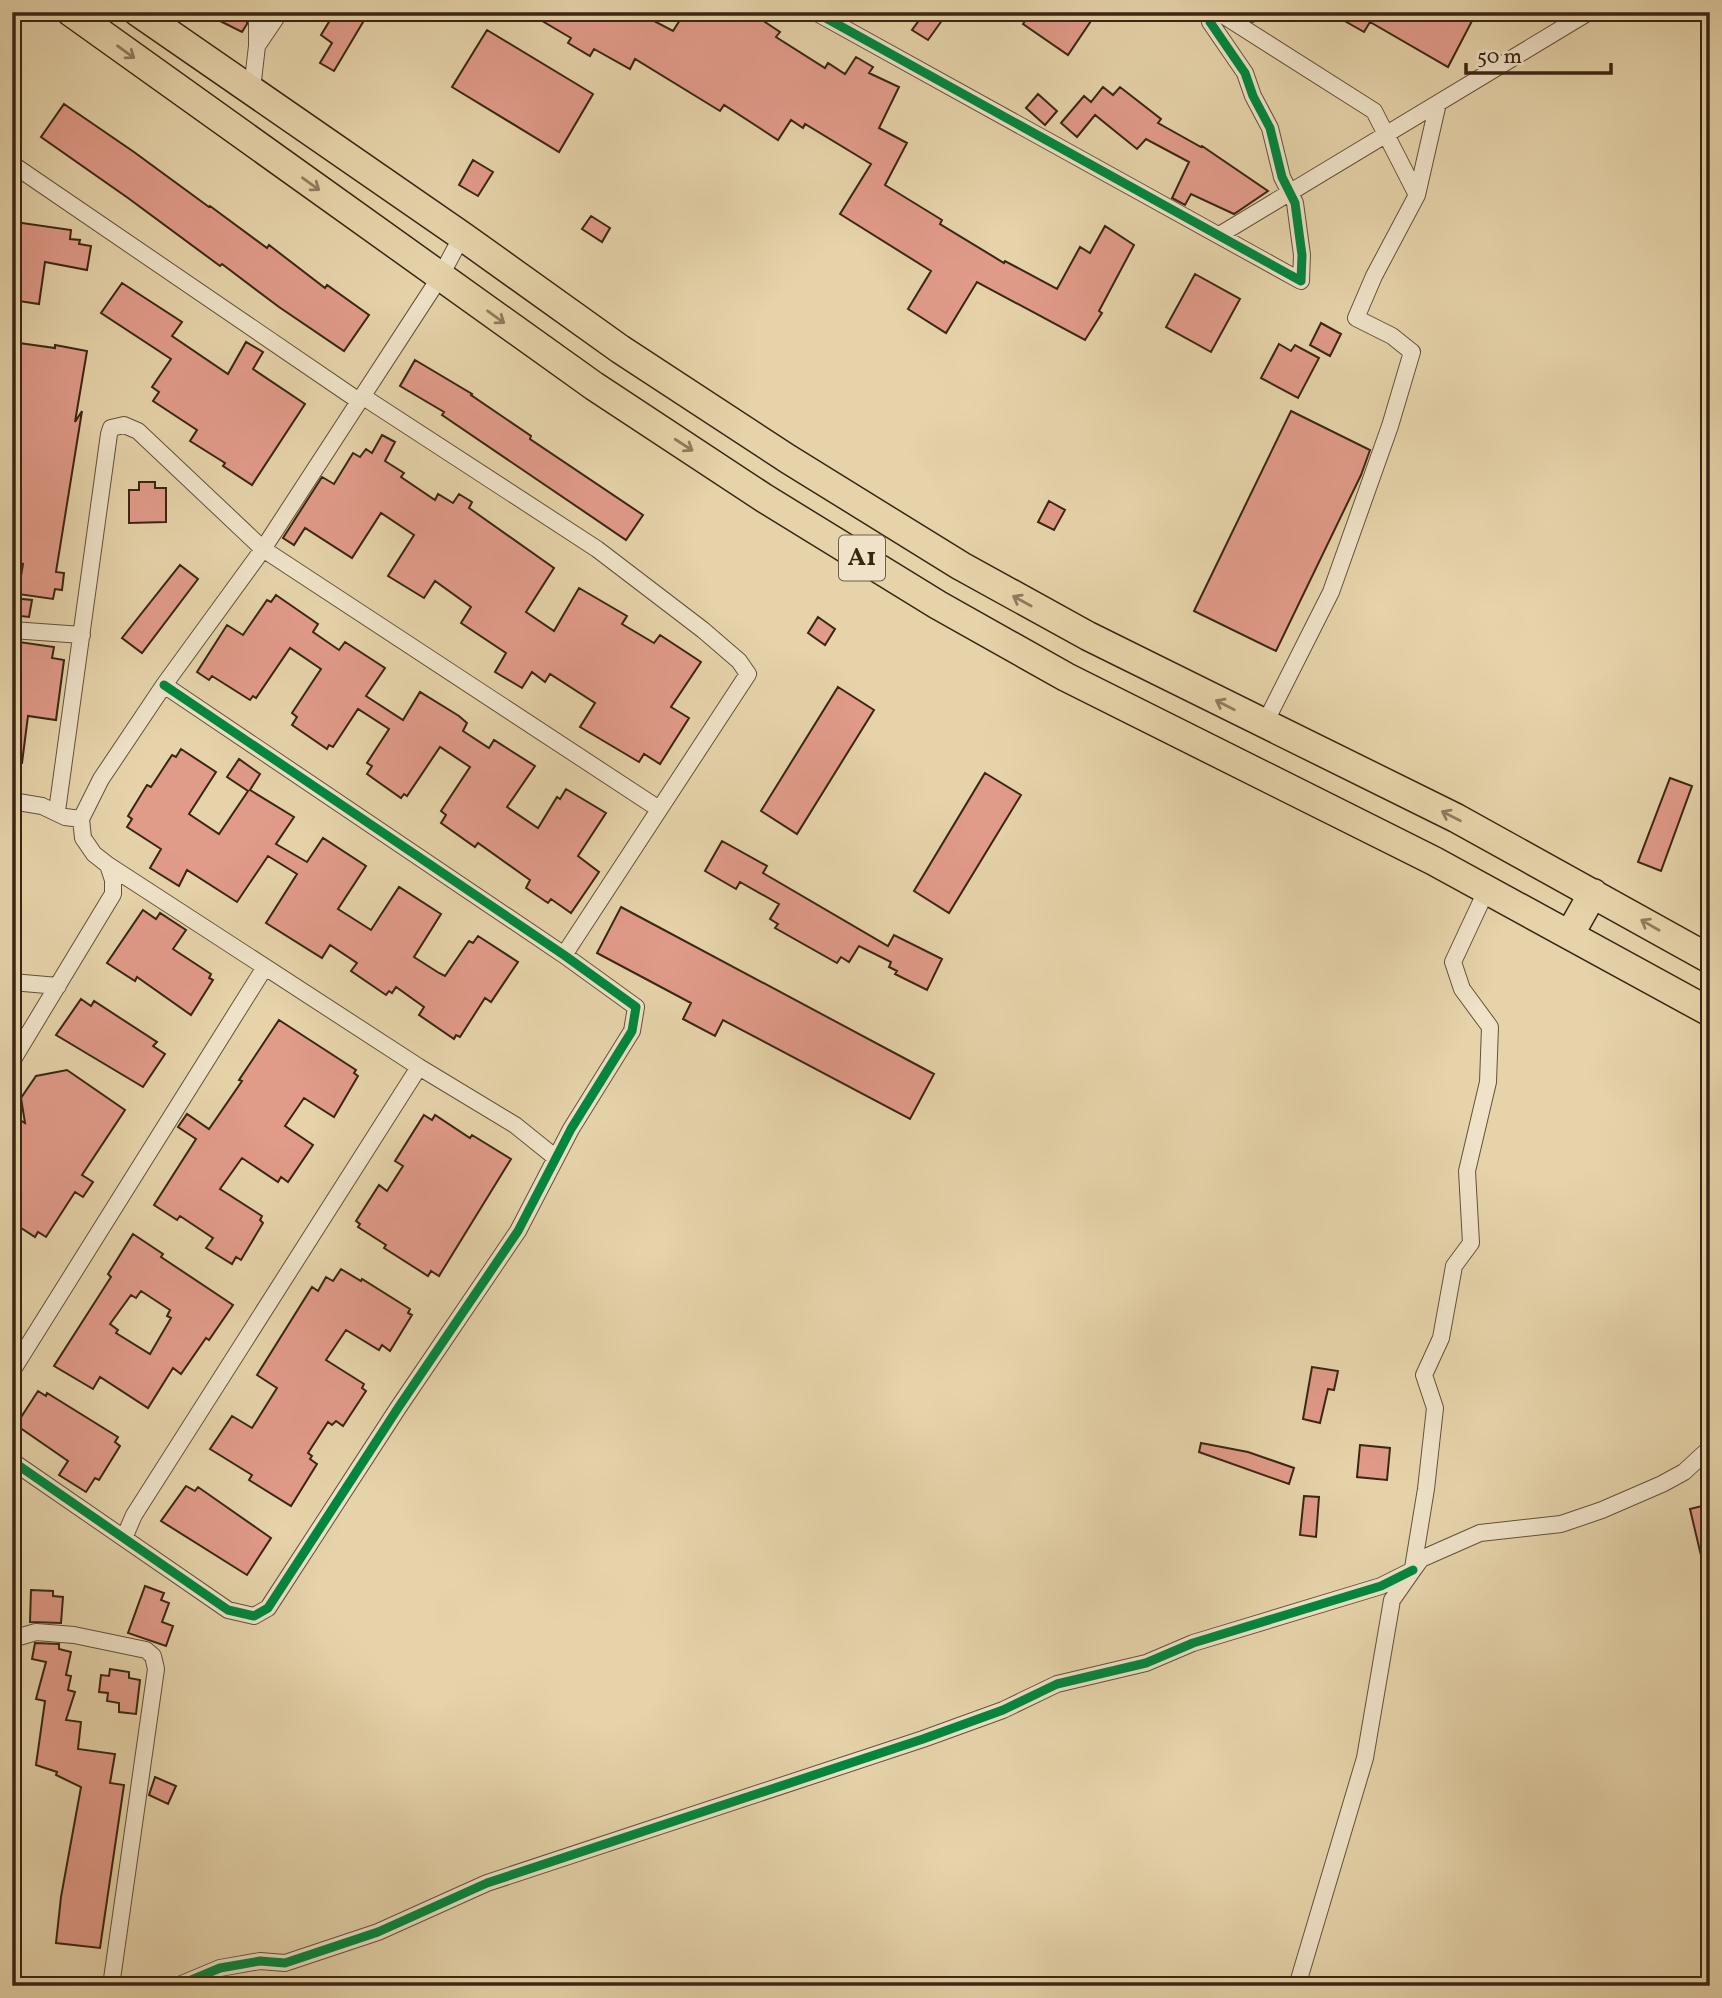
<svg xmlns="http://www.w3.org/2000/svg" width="1722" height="1998" viewBox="0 0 1722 1998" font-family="Vollkorn,serif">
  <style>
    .building { fill: #e19b89; stroke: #392611; stroke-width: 2; fill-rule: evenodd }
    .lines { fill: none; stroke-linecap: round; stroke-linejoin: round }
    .street-casing { stroke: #645137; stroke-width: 18 }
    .highway-casing { stroke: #392611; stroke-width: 31 }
    .street { stroke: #efe2c8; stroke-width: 16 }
    .highway { stroke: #e6d3aa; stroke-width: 28 }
    .cycleway-casing { stroke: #efe2c8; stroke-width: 13 }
    .cycleway { stroke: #00873e; stroke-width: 9 }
    .oneway { stroke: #907c5e }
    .labels { text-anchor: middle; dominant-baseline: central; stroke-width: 7; stroke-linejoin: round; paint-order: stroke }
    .shield { fill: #efe2c8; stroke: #705e48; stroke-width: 2 }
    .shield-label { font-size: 26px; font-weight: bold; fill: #392611 }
  </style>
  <rect width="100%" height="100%" fill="#e6d3aa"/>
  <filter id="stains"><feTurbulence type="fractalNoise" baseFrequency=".00286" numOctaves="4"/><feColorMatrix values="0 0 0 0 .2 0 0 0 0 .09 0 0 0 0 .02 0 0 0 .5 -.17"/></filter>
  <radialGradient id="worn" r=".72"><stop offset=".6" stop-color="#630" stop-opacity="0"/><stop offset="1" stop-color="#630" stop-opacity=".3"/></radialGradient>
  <path class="building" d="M202,12h36l9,5v7l-5,8z
    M335,12h34l-35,59 -14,-8 12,-20 -11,-8z
    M527,12h69l9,6 3,-6h29l36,19 12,-19h86l-6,10 15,10 -4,5 49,31 3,-5 17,11 11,-17 17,10 -4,6 30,14 -20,41 28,15 -22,42 57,35 -2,4 64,39 1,-2 52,28 23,-42 10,6 15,-27 29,19 -35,66 3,2 -17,27 -108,-58 -31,51 -38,-24 23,-38 -91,-57 31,-50 -66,-40 -2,4 -12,-8 -13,20 -54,-35 -4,6 -85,-52 -5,10 -36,-20 -4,7 -22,-13 3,-5z
    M925,12h23l-20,28 -16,-10z
    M1031,12h66l-29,43 -45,-31z
    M1329,12h127l16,9 -24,46 -78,-45 -6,10z
    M487,30l106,64 -34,58 -107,-65z
    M1103,87l10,8 7,-8 41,32 -3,4 43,24 1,-1 66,45 -34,23 -43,-20 -6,11 -13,-7 17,-36 -43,-23 -9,10 -42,-34 -18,22 -16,-14 23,-27 7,6z
    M1038,94l19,17 -12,14 -19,-17z
    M64,104l70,48 75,55 1,-1 57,42 2,-3 56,43 2,-3 42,30 -25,36 -65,-44 -57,-43 -2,2 -92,-68 -87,-61z
    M473,160l20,12 -15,24 -19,-11z
    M591,216l19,12 -8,14 -20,-13z
    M15,222l56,8 -1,9 10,1 -1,4 12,2 -4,24 -42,-8 -6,42 -27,-4v-63z
    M1195,274l45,25 -29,53 -45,-25z
    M122,283l60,39 -10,14 56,38 18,-32 17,10 -10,17 52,35 -53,81 -29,-19 2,-3 -35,-22 7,-11 -44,-29 6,-9 -7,-5 19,-28 -70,-46z
    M1321,323l20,11 -11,22 -20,-11z
    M12,342l43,6v-3l32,6 -12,71 7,-11 -26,161 8,1 -2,17 -7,-1 -2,10 -35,-5 5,-30 -11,-1z
    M1279,344l12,7 4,-6 24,13 -21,40 -37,-20z
    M415,360l57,34 -1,1 60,41 -1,3 113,76 -17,25 -184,-125 2,-3 -44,-26z
    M1291,411l79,39 -9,25 -85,176 -82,-40z
    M382,435l13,7 -10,19 19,12 -3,4 34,23 3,-6 15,9 6,-9 13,8 -3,6 85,60 -28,44 28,19 25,-43 48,28 -5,8 32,19 6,-8 41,27 -30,45 18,11 -29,46 -16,-10 -5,8 -59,-35 15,-24 -45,-29 -5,8 -13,-10 -10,16 -27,-16 11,-19 -45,-30 10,-16 -36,-26 -11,17 -36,-22 26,-41 -33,-22 -29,45 -47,-30 -11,17 -11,-7 39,-61 12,7 19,-31 7,4 6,-8 6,4z
    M139,482h16v6h11v34l-37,1v-33h10z
    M1049,501l16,9 -11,20 -16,-8z
    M180,565l18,14 -56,74 -20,-15z
    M276,595l42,29 -5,8 26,18 6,-8 40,26 -19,28 37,24 17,-28 39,24 8,7 -4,8 26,17 5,-8 41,26 -28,41 31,21 19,-31 3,2 6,-10 40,24 -28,43 21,16 -28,41 -20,-14 -3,4 -22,-15 4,-8 -52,-37 -3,4 -34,-24 5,-8 -5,-4 29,-44 -30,-20 -33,49 -3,-2 -3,4 -34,-24 5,-8 -5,-3 22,-34 -31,-20 -25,38 -4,-2 -2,4 -35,-24 5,-8 -5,-4 29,-44 -31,-21 -34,50 -3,-2 -3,4 -38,-24 -3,4 -12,-8 30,-47 16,10 24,-35 4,2z
    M12,598l20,2 -3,17 -17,-2z
    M818,617l17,12 -10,16 -17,-12z
    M12,641l42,6 -2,11 12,2 -8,60 -28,-4 -6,47h-10z
    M838,687l36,23 -77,124 -36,-23z
    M181,749l35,23 -27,42 30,20 29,-43 -21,-14 12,-18 21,15 -10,16 44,27 -18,27 31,18 16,-24 43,28 -28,43 33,21 28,-43 42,27 -27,43 25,16 6,3 24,-35 4,2 5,-7 40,26 -27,40 -6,-4 -25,39 -4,-2 -2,4 -35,-24 5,-8 -28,-20 -4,6 -3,-2 -3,4 -35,-24 6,-8 -27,-18 -8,13 -56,-35 31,-49 -29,-18 -31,46 -50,-32 -8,16 -29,-18 11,-19 -34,-22 5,-8 -4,-3 19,-31 4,2 21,-32 4,2z
    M985,773l36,22 -72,118 -35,-22z
    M1670,778l22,8 -31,85 -23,-9z
    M722,841l45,25 -4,7 125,73 6,-11 48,24 -15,31 -32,-16 2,-3 -8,-4 2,-5 -32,-16 -10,16 -8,-5 -4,6 -62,-35 3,-4 -8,-5 9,-15 -39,-22 -4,7 -31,-18z
    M621,907l313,167 -24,45 -187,-99 -8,16 -32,-17 8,-16 -94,-50z
    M143,910l13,9 4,-6 26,17 -13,19 38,25 -2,4 4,2 -22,35 -54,-38 -2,4 -28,-18z
    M81,999l10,7 3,-5 63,41 -4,4 12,8 -22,33 -87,-52z
    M279,1020l77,50 -2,3 4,3 -24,41 -30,-19 -19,28 28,19 -25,37 -7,-5 -3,5 -36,-24 -22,31 42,27 -2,4 3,3 -22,37 -5,-3 -4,7 -26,-16 7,-10 -33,-22 -3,4 -23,-15 42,-66 -18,-12 9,-13 22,15 33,-48 -3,-1z
    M67,1070l58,40 -43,65 11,7 -10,15 -8,-5 -29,45 -8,-5 -3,5 -23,-15v-107l13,8 -4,-25 15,-22z
    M424,1115l8,5 3,-5 35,23 2,-3 39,24 -72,117 -8,-5 -3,5 -44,-28 2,-3 -28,-18 2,-3 -4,-3 23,-36 8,6 16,-25 -8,-5z
    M133,1234l30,20 -2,3 72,48 -24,35 -3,-2 -25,36 -8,-6 -25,40 -48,-31 -7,12 -39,-23 57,-89 -3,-3zM141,1291l29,19 -3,6 4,2 -21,36 -34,-21 2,-3 -8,-6 21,-29 5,3z
    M341,1269l20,12 1,-2 48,30 -2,4 4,2 -22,36 -8,-6 -3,5 -33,-20 -20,30 38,24 -2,4 4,3 -23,35 -7,-5 -4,4 -4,-3 -20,31 4,3 -2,3 7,5 -26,42 -42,-26 3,-5 -42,-26 22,-33 20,12 25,-40 -20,-13 55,-88 6,4 8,-14 7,4z
    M1312,1367l26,4 -4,19 -6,-1 -8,34 -17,-4z
    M38,1391l8,5 1,-3 71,44 -3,5 5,4 -21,34 -4,-2 -9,14 -27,-17 9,-14 -52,-36z
    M1201,1443l47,9 46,16 -5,16 -90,-32z
    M1360,1445l30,3 -3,32 -30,-3z
    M186,1486l9,5 3,-4 73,51 -24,37 -86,-54z
    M1304,1496l15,1 -3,40 -16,-2z
    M1710,1504v60h-7l-13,-55z
    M145,1586l19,7 -3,7 8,3 -7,19 11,4 -7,20 -38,-13z
    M31,1590l22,1v5l10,1 -2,26 -31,-1z
    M35,1643l24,1v5l12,3 -5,23 5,1 -3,14 7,2 -9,28 15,2 -3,27 37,5 -5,29 14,2 -24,163 -44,-5 5,-46 20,-110 -25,-12 1,-3 -21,-7 9,-64 -9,-2 10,-37 -14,-3z
    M110,1669l19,3v6l11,2 -4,34 -17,-2v-9l-12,-2 1,-8 -9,-1 2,-17 8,1z
    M155,1777l21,9 -8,18 -19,-9z"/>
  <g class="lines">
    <defs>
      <path id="street" d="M815,12l486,269 1,-26 -7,-52 -13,-26 -12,-49 -17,-32 -8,-23 -35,-51 -1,-10
        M1218,12l156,99 43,84
        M1243,12l8,2 3,-2
        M257,46l23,-34
        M252,89l5,-43v-34
        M12,164l347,237
        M1221,234l368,-222
        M462,236l-22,41 -177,272 -99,136 -63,94 -20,40 2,19 11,16 14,11 311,202 96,58 41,33
        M362,396l235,153 106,81 36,31 9,13 -184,281
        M12,630l70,5
        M1264,725l67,-133 59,-166 22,-74 -20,-16 -36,-18 18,-42 43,-81 21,-92
        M12,801l30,5 23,11 16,2
        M57,811l52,-377 2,-6 13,-3 14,6 125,118 396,260
        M12,982l46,4
        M12,1061l101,-167v-14l-5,-15
        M12,1371l253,-404
        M12,1461l216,149 26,6 14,-8 130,-200 120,-177 53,-102 61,-98 4,-24 -72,-52 -400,-270
        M124,1538l10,-23 285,-448
        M1413,1568l13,-79 9,-81 -11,-33 17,-37 13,-72 17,-23 -4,-72 21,-89 2,-55 -28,-38 -9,-27 34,-73
        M12,1639l24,-7 38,3 72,15 7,6 3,13 -45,317
        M177,1986l43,-18 40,-7 25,2 93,-31 109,-49 436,-144 80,-29 54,-26 89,-21 47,-20 188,-57 32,-16
        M1297,1986l68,-228 27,-158 21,-30 8,-11 59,-26 81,-9 41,-14 60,-26 22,-12 26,-24"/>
      <path id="highway" d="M71,12l523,374 170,112 174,107 128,72 368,184 276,151
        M138,12l324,224 158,113 168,110 173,107 127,70 368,182 254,141
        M1570,934l23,-41"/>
    </defs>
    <use href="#street" class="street-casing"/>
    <use href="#highway" class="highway-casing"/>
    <use href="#street" class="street"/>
    <use href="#highway" class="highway"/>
    <defs>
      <path id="cycleway" d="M815,12l486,269 1,-26 -7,-52 -13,-26 -12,-49 -17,-32 -8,-23 -35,-51 -1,-10
        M12,1461l216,149 26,6 14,-8 130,-200 120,-177 53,-102 61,-98 4,-24 -72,-52 -400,-270
        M177,1986l43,-18 40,-7 25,2 93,-31 109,-49 436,-144 80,-29 54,-26 89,-21 47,-20 188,-57 32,-16"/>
    </defs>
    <use href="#cycleway" class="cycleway-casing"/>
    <use href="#cycleway" class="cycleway"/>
  </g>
  <defs><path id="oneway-shaft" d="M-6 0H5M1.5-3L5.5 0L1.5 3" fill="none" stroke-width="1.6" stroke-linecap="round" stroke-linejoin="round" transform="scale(1.75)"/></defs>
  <g class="oneway">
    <use href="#oneway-shaft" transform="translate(126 52) rotate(36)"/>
    <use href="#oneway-shaft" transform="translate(311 184) rotate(36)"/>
    <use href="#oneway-shaft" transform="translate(496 317) rotate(36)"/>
    <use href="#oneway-shaft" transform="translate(684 445) rotate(33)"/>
    <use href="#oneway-shaft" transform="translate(1022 601) rotate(-151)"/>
    <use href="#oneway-shaft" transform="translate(1225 705) rotate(-153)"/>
    <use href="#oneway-shaft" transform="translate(1451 816) rotate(-153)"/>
    <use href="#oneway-shaft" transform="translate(1650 925) rotate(-150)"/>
  </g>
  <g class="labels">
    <rect class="shield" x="839" y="535.5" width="46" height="45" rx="5"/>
    <g class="shield-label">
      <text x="862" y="558">A1</text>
    </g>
  </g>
  <rect width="1722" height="1998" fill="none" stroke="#e6d3aa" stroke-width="42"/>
  <rect x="14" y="14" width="1694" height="1970" fill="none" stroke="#392611" stroke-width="3.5"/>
  <rect x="21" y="21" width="1680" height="1956" fill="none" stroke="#392611" stroke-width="2"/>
  <path d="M1466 63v10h145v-10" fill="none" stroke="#392611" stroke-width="3.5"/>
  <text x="1477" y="63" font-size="21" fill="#392611" stroke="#efe2c8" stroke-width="5" paint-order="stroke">50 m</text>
  <rect width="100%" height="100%" filter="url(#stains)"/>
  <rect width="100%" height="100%" fill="url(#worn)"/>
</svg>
